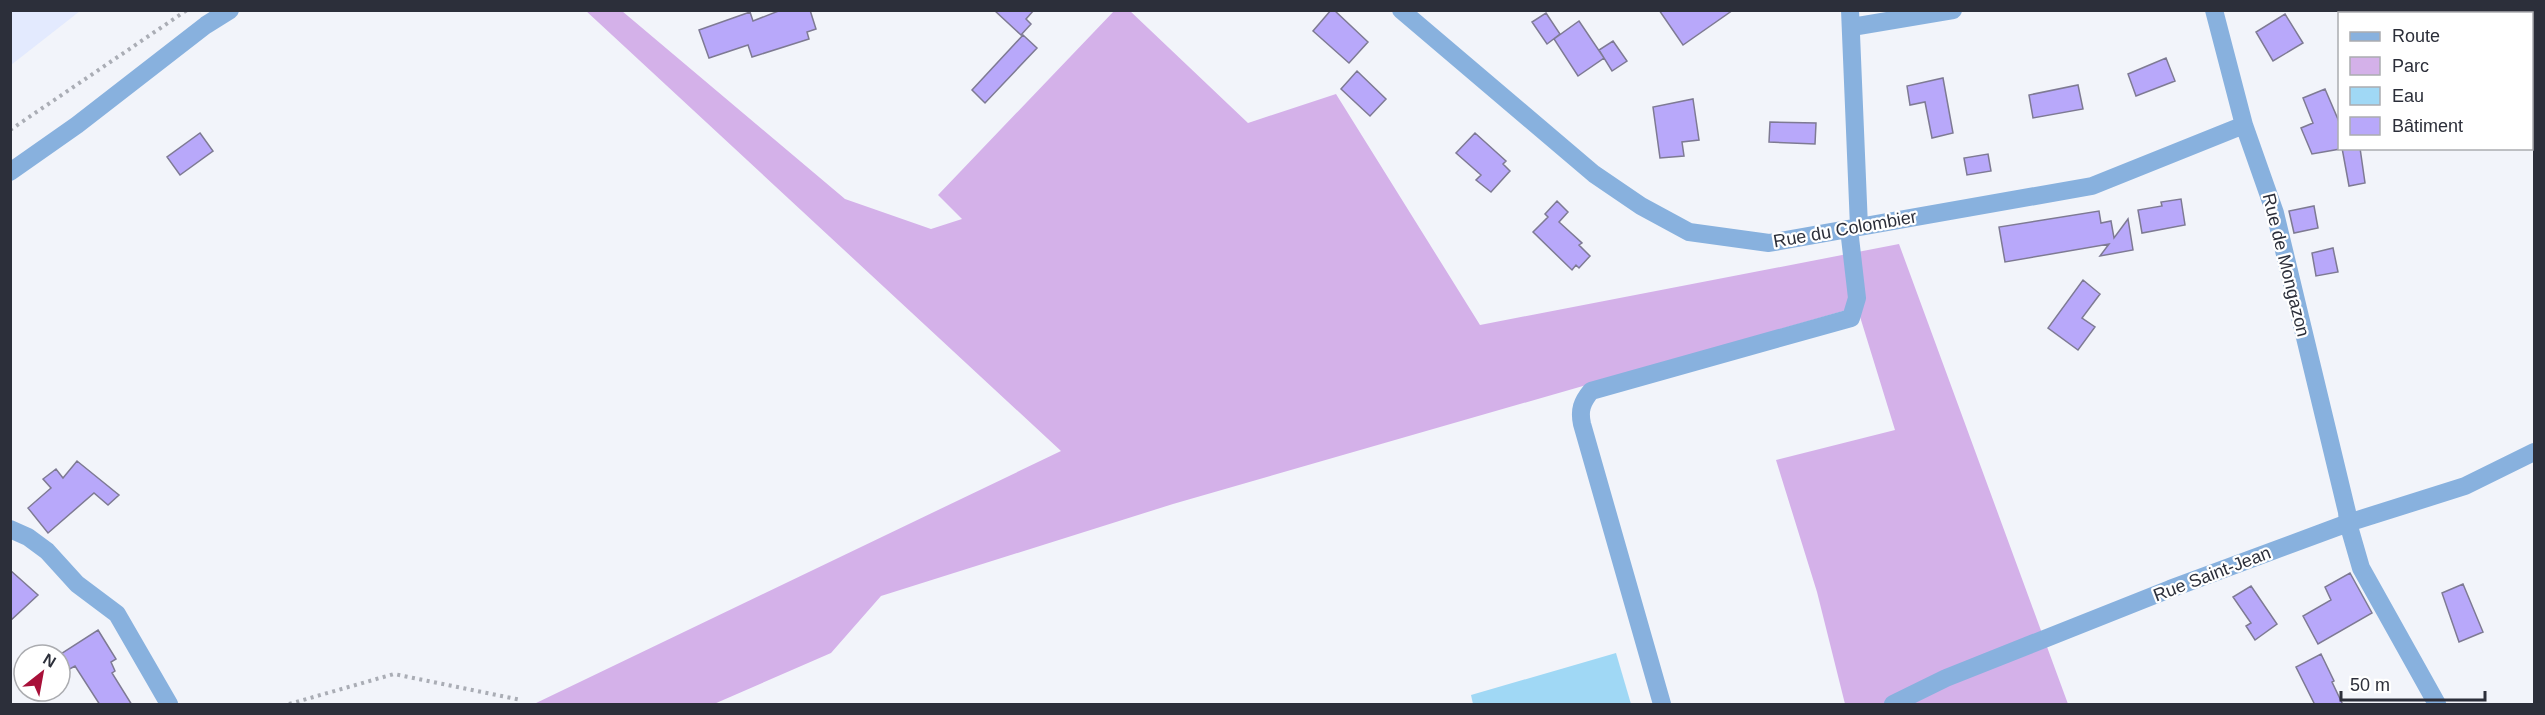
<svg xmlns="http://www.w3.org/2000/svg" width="2545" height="715" viewBox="0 0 2545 715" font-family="Helvetica,sans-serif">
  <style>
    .built { fill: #e3eafe }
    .green { fill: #d4b1e9 }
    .water { fill: #a0d8f5 }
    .building { fill: #b8a8fa; stroke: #7e7a93; stroke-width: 1.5 }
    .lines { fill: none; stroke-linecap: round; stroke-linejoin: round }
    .path { stroke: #aaadb5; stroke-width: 4; stroke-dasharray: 3 4.5; stroke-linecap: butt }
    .minor { stroke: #88b1de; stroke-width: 18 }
    .labels { text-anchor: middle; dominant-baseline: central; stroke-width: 4.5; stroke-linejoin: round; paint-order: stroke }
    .street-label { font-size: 18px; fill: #2c2f3a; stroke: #fff }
  </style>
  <rect width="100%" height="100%" fill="#f2f4fa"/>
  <path class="built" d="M11,10h69v1l-69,54z"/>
  <path class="green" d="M585,10l37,1 223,188 86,30 31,-10 -24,-24 176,-184 15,-1 119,113 88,-29 144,231 419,-81 169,460h-223l-28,-112 -41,-132 119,-30 -38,-123 -684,197 -292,92 -50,57 -117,51h-180l527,-253z"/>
  <path class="water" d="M1616,653l15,51h-158l-2,-9z"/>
  <path class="building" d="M781,10h29l6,19 -9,3 2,7 -57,18 -4,-12 -39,13 -10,-28 51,-18 3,9z
    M994,10h40l-8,9 5,5 -10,11z
    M1331,10h3l34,32 -19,21 -36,-32z
    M1659,10h74l-50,35z
    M1546,13l14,21 -13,10 -15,-22z
    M2285,14l18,29 -30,18 -17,-29z
    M1579,21l25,37 -26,18 -24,-37z
    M1023,35l14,13 -52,55 -13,-13z
    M1613,41l14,20 -15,10 -13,-21z
    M2166,58l9,23 -39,15 -8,-22z
    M1357,71l29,28 -16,17 -29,-27z
    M1943,78l10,55 -21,5 -7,-36 -15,3 -3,-19z
    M2078,85l5,24 -50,9 -4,-23z
    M2325,89l15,35v25l-28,5 -11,-26 12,-5 -10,-25z
    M1693,99l6,41 -17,2 2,14 -24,2 -7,-51z
    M1770,122l46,1 -1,21 -46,-2z
    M200,133l13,18 -33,24 -13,-18z
    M1475,133l31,28 -3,3 7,7 -19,21 -15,-12 5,-5 -25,-22z
    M2342,148h18l5,35 -16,3z
    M1988,154l3,17 -24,4 -3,-17z
    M2181,199l4,26 -43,8 -4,-23 24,-4 -1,-4z
    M1557,201l11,11 -9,10 23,21 -3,2 11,11 -11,12 -3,-3 -4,5 -39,-38 15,-15 -3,-3z
    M2314,206l4,22 -24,5 -5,-22z
    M2099,211l2,12 10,-2 3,17 14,-19 5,31 -33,6 9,-12 -104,18 -6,-35z
    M2333,248l5,24 -22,4 -4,-23z
    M2083,280l17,14 -18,24 13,9 -17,23 -30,-22z
    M77,461l42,34 -11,10 -14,-12 -46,40 -20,-25 23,-20 -8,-9 13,-10 7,9z
    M10,570l28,25 -28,26z
    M2350,573l22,40 -54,31 -15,-28 28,-16 -6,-13z
    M2463,584l20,48 -24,10 -17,-49z
    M2251,586l26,38 -22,16 -9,-14 5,-3 -18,-26z
    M98,630l18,29 -5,3 4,9 -3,2 20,32h-32l-25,-39 -9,5 -6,-10 -1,-6z
    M2321,654l13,27 -2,1 11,23h-28l-19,-38z"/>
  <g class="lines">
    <path class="path" d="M10,130l177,-120
      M289,704l105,-30 127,26"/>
    <path class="minor" d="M1401,10l193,164 47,32 48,26 80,11 323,-57 152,-61
      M1850,10l9,217
      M2214,10l30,115 31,88 72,299 1,11 13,45 76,136
      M1852,27l101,-17
      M10,172l67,-47 129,-100 24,-15
      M10,529l18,8 19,14 30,33 40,30 52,90
      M1662,704l-80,-280c-3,-14 0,-22 9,-33l260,-73 6,-20 -8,-69
      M1893,704l53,-26 224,-89 178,-66 117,-37 69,-34"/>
  </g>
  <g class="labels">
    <g class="street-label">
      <text transform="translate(1845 229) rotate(-10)">Rue du Colombier</text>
      <text transform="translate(2286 265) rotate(76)">Rue de Mongazon</text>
      <text transform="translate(2212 574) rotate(-21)">Rue Saint-Jean</text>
    </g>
  </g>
  <rect width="2545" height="715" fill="none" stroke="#2c2f3a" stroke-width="24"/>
  <rect x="2338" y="12" width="195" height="138" fill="#ffffff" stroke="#abacb0" stroke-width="1.5"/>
  <rect x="2350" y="32" width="30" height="9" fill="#88b1de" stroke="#abacb0" stroke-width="1.5"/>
  <text x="2392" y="42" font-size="18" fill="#2c2f3a">Route</text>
  <rect x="2350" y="57" width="30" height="18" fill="#d4b1e9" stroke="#abacb0" stroke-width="1.5"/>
  <text x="2392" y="72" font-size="18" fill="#2c2f3a">Parc</text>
  <rect x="2350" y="87" width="30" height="18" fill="#a0d8f5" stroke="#abacb0" stroke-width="1.5"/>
  <text x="2392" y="102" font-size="18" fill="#2c2f3a">Eau</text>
  <rect x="2350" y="117" width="30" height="18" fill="#b8a8fa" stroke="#abacb0" stroke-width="1.5"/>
  <text x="2392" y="132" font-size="18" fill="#2c2f3a">Bâtiment</text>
  <g transform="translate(42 673) rotate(31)"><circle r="28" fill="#ffffff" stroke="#abacb0" stroke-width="1.5"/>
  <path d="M0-4.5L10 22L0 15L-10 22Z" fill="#a81039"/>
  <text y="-9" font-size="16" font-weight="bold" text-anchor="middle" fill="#2c2f3a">N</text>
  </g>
  <path d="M2341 691v9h144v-9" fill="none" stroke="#2c2f3a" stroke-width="3"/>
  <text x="2350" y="691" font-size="18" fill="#2c2f3a" stroke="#ffffff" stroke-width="4.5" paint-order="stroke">50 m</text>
</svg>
